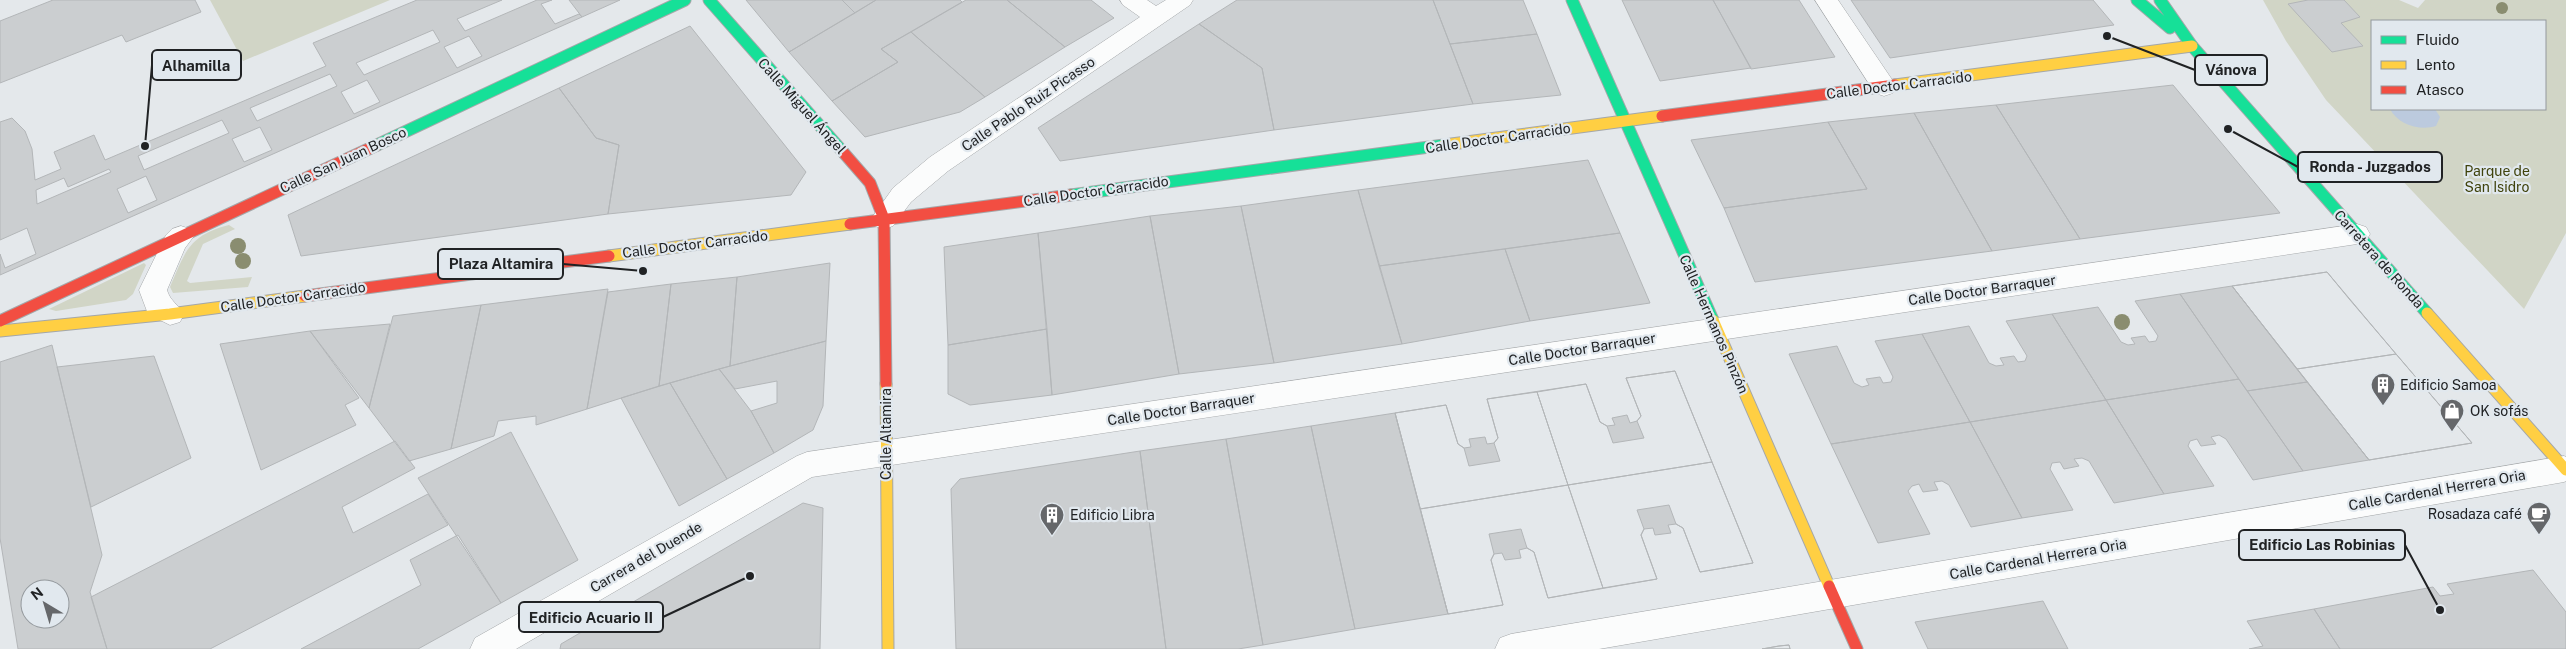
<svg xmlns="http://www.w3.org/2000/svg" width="2566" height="649" viewBox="0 0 2566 649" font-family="'Public Sans',sans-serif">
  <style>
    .green { fill: #d1d5c6; fill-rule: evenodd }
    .water { fill: #bccade }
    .building { fill: #cbced0; stroke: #b3b6b8; fill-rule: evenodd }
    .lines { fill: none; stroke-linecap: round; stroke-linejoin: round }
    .street-casing { stroke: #a4a7a9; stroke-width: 1 }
    .fast-casing { stroke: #a4a7a9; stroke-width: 13 }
    .slow-casing { stroke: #a4a7a9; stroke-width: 13 }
    .jam-casing { stroke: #a4a7a9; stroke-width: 13 }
    .street { fill: #fbfcfc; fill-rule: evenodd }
    .fast { stroke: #16e098; stroke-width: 11 }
    .slow { stroke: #ffcf43; stroke-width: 11 }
    .jam { stroke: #f24e42; stroke-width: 11 }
    .tree { fill: #8a8d70 }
    .labels { text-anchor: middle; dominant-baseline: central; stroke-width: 4.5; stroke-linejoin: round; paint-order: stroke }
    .street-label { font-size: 14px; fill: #202224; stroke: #e1e8ee }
    .park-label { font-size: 14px; fill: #40430c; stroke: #e1e8ee }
    .poi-label { font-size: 14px; fill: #202224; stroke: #e1e8ee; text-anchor: start }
    .leader { fill: none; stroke: #202224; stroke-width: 2 }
    .callout-dot { fill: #202224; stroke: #e1e8ee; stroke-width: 2 }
    .callout { fill: #e1e8ee; stroke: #202224; stroke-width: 2 }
    .callout-label { font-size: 15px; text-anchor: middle; font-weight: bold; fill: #202224 }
  </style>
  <rect width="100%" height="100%" fill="#e4e8eb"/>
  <path class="green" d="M210,0h180l-147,61z
    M2263,0h136l19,8 7,-8h141v233l-42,76 -198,-209 -40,-59zM2372,21h173v88h-173z
    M229,225l6,4 -32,15 -16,37 3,2 62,-6 -4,10 -75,6 -3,-6c15,-35 19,-52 59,-62z
    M144,263l2,2 -13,29 -7,6 -70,11 -7,-2z"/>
  <path class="water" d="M2390,109h45l5,8 -4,9c-16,5 -38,-1 -46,-17z"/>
  <path class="building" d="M53,0h142l6,12 -75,30 -4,-7 -122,48v-62z
    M417,0h85l-45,19 8,12 72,-31h15l-11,4 14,20 24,-10 3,3 -582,258v-21l5,14 31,-14 -9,-26 -27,12v-118l12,-4 13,13 7,18 3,31 26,-11 -7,-17 40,-17 11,25 221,-94 -13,-23zM433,30l7,12 -76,33 -8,-12zM469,36l13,20 -25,12 -13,-21zM330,74l7,12 -80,35 -7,-13zM367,80l13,22 -26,12 -13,-22zM222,120l7,13 -85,37 -6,-14zM260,127l12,23 -28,12 -12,-23zM109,169l2,3 -74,32 -1,-14 28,-12 4,9zM146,176l11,24 -29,13 -11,-24z
    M569,0h51l-38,17z
    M746,0h96l13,13 -66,39z
    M842,0h34l-21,13z
    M876,0h84l2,2 -81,47 17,13 -66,39 -43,-49z
    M966,0h41l58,47 -80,50 -74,-65z
    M1007,0h84l23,18 -49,29z
    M1237,0h196l40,104 -199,26 -12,-62 -63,-44z
    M1433,0h90l14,34 -87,10z
    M1622,0h91l38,68 -91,13z
    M1713,0h86l36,57 -84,12z
    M1851,0h242l21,25 -224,33z
    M2308,0h36l16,17 -19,6 22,23 -31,6 -44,-48z
    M1199,24l63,44 12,62 -214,31 -22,-33z
    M690,26l116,146 -15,23 -183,19 11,-69 -23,-7 -37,-50z
    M911,32l74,65 -25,15 -95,25 -33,-36 66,-39 -17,-13z
    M1537,34l24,61 -88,9 -23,-60z
    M2173,85l107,128 -200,26 -84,-134z
    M559,88l37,50 23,7 -11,69 -307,42 -13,-41z
    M1996,105l84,134 -88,12 -78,-138z
    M1914,113l78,138 -237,31 -31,-74 143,-19 -39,-67z
    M1828,122l39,67 -143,19 -33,-68z
    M1588,160l32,73 -241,33 -21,-76z
    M1358,190l44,154 -128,19 -33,-157z
    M1241,206l33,157 -95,11 -29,-158z
    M1150,216l29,158 -127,21 -14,-162z
    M1038,233l9,96 -99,16 -4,-98z
    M1620,233l30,70 -120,18 -25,-72z
    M1505,249l25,72 -128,23 -23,-78z
    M830,263l-4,78 -96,25 7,-89z
    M2327,272l69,82 -99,15 -65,-83z
    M2327,272l23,28 122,143 -103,17 -137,-174z
    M737,277l-7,89 -71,20 12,-102z
    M671,284l-12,102 -72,23 21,-117z
    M2232,286l42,54 33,42 -60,9 -67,-97z
    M608,289l-21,120 -51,16v-9l-38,5 -4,15 -43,13 30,-144z
    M2180,294l59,85 -133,21 -54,-86 46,-7 23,35 7,3 7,-1 -4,-6 14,-2 4,6 7,-1 2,-5 -23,-35z
    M481,305l-30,144 -42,12 -40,-53 24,-92z
    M2052,314l54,86 -136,22 -48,-88 47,-8 20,37 7,3 8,-1 -4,-7 14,-2 4,6 7,-1 2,-5 -21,-35z
    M390,324l-21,84 -59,-77z
    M1047,329l5,66 -82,10 -22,-11v-49z
    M310,331l49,67 -14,7 11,20 -95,45 -41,-126z
    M1922,334l48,88 -139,22 -42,-90 48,-8 17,37 8,4 7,-2 -3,-6 14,-2 3,6 8,-1 2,-5 -18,-36z
    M826,341l-3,65 -10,24 -39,23 -23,-42 26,-8v-22l-42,8 -16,-20z
    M52,345l50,210 -12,37 17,57h-89l-18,-111v-176zM30,589h30v30h-30z
    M2396,354l76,89 -103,17 -72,-91z
    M154,356l37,102 -100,49 -34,-140z
    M719,369l32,42 23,42 -47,26 -57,-96z
    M1675,371l37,91 -144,23 -31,-93 49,-8 14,38 7,4 8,-1 -3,-7 15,-3 3,8 7,-2 4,-5 -15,-38z
    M1675,371l78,192 -53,9 -17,-44 -7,-4 -7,-19 -32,5 7,19 -3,6 16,44 -109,19 -14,-46 -7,-4 -6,-19 -32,5 5,20 -3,6 12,45 -55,9 -53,-201 51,-8 12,39 6,4 5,18 31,-5 -6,-18 4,-5 -11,-39 99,-15 14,38 7,4 6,17 31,-5 -7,-17 4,-5 -15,-38z
    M2239,379l64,92 -50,9 -27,-41 -7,-4 -8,2 5,7 -15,2 -4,-7 -7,2 -2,5 26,40 -50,8 -58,-94z
    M2307,382l62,78 -66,11 -56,-80z
    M670,383l57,96 -48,27 -58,-108z
    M1537,392l31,93 -148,24 -25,-96 51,-8 12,39 6,4 7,-1 -2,-8 16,-2 2,7 7,-1 4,-5 -11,-39z
    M2106,400l58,94 -50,9 -25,-42 -7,-3 -8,1 5,7 -15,3 -4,-7 -8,1 -2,6 23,41 -51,8 -52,-96z
    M1395,413l53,201 -93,15 -44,-203z
    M1970,422l52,96 -51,9 -22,-42 -7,-4 -8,1 4,8 -15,2 -4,-8 -7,2 -4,5 22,43 -52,9 -47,-99z
    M1311,426l44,203 -92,16 -37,-206z
    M511,432l67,128 -77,43 -83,-125z
    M1226,439l37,206 -25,4h-72l-26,-198z
    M395,441l20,27 -73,39 11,26 75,-39 20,31 -238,124h-103l-16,-52z
    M1140,451l26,198h-210l-5,-160 9,-10z
    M1712,462l41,101 -53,9 -17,-44 -7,-4 -8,1 3,8 -16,2 -2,-7 -9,1 -3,6 16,44 -54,9 -35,-103z
    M1568,485l35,103 -55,10 -14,-46 -7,-4 -8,2 2,8 -16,2 -3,-7 -8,1 -3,6 12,45 -55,9 -28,-105z
    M803,503l20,5 -3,141h-260l1,-5z
    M458,535l43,68 -83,46h-117l120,-64 -11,-25z
    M2533,570l33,42v37h-226l-26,-40 119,-22 7,9 14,-2 -7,-10z
    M2043,601l25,48h-140l-13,-27z
    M2314,609l26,40h-91l14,-3 -16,-25z
    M1789,645l1,4h-28l17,-3z
    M1789,645l1,4h-28l17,-3z"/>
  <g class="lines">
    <defs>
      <path id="street" d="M1120,0h27l9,6 10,-6h27l-3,5 -242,166 -37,31 -18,24 -9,3 -9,-3 -4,-7 22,-31 37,-31 210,-140 -17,-12z
        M1815,0h23l55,81 3,6 -3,6 -9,3 -9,-3z
        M2357,224l9,3 4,7 -4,7 -9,3 -1545,233 -296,172h-46l5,-11 322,-182 10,-4z
        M181,226l9,3 4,7 -9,12 -18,42c3,11 11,14 17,24l-4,8 -10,3 -22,-11 -9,-24 27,-55 6,-6z
        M2564,456l2,1v24l-2,1 -965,167h-104l5,-11 11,-4z"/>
      <path id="fast" d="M709,0l134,152
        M1572,0l141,320
        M2137,0l33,28
        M2160,0l32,46 235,267
        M377,145l308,-145
        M1071,195l373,-50"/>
      <path id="slow" d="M1895,85l297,-39
        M1444,145l218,-29
        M609,256l241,-32
        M2427,313l139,157
        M1713,320l116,266
        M0,331l170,-17 135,-18
        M886,384l2,265"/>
      <path id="jam" d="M1662,116l233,-31
        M843,152l27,31 14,36 2,165
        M850,224l221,-29
        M305,296l304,-40
        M0,321l377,-176
        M1829,586l28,63"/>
    </defs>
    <use href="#street" class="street-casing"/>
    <use href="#fast" class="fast-casing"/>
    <use href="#slow" class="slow-casing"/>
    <use href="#jam" class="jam-casing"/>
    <use href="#street" class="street"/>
    <use href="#fast" class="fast"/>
    <use href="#slow" class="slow"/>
    <use href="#jam" class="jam"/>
  </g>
  <g class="tree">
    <circle cx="2502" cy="8" r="6"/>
    <circle cx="238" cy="246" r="8"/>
    <circle cx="243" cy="261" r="8"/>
    <circle cx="2122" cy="322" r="8"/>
  </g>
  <defs>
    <symbol id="building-pin" viewBox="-11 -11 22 30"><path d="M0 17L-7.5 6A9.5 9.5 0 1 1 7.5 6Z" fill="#65676a" stroke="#e1e8ee"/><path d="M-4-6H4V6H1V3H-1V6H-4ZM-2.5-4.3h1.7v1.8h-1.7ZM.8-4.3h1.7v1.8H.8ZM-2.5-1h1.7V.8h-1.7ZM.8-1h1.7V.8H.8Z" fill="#fff"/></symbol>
    <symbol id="shop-pin" viewBox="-11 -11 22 30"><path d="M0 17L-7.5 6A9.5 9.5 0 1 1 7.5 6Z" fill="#65676a" stroke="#e1e8ee"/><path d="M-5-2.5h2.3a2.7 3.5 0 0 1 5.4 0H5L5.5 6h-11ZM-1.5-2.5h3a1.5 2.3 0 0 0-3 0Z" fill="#fff"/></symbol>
    <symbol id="cafe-pin" viewBox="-11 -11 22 30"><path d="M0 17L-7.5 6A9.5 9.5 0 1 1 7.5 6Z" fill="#65676a" stroke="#e1e8ee"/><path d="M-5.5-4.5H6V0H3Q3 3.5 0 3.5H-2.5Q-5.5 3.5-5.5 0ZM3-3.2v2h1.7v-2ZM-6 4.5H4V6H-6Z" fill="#fff"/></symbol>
  </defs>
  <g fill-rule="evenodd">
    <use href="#building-pin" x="2369" y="371" width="28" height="38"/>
    <use href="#shop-pin" x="2438" y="397" width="28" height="38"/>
    <use href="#cafe-pin" x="2525" y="500" width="28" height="38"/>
    <use href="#building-pin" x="1038" y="501" width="28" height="38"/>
  </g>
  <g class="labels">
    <g class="street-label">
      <text transform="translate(1899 85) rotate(-7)">Calle Doctor Carracido</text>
      <text transform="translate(1028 104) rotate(-34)">Calle Pablo Ruiz Picasso</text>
      <text transform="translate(802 106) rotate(48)">Calle Miguel Ángel</text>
      <text transform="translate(1498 138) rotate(-8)">Calle Doctor Carracido</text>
      <text transform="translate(343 160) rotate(-25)">Calle San Juan Bosco</text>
      <text transform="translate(1096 191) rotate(-8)">Calle Doctor Carracido</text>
      <text transform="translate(695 244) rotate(-7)">Calle Doctor Carracido</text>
      <text transform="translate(2379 259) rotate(48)">Carretera de Ronda</text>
      <text transform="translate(1982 290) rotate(-8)">Calle Doctor Barraquer</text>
      <text transform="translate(293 297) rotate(-8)">Calle Doctor Carracido</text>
      <text transform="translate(1714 324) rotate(66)">Calle Hermanos Pinzón</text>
      <text transform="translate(1582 349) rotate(-9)">Calle Doctor Barraquer</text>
      <text transform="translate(1181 409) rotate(-9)">Calle Doctor Barraquer</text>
      <text transform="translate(886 434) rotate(-90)">Calle Altamira</text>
      <text transform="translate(2437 490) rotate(-10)">Calle Cardenal Herrera Oria</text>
      <text transform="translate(646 557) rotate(-30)">Carrera del Duende</text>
      <text transform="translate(2038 559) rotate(-10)">Calle Cardenal Herrera Oria</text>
    </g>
    <g class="park-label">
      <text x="2497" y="171">Parque de<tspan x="2497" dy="16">San Isidro</tspan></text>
    </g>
    <g class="poi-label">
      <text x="2400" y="385">Edificio Samoa</text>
      <text x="2470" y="411">OK sofás</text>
      <text x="2522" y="514" text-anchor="end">Rosadaza café</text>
      <text x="1070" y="515">Edificio Libra</text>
    </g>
  </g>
  <path class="leader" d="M145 146L152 65M2107 36L2195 70M2228 129L2298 167M643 271L563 264M2440 610L2405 545M750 576L663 617"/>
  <g class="callout-dot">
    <circle cx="145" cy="146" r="5"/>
    <circle cx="2107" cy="36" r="5"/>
    <circle cx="2228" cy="129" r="5"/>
    <circle cx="643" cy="271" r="5"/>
    <circle cx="2440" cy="610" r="5"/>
    <circle cx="750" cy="576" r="5"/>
  </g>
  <g class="callout">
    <rect x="152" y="50" width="89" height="30" rx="5"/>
    <rect x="2195" y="55" width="72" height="30" rx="5"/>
    <rect x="2298" y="152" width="144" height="30" rx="5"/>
    <rect x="438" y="249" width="125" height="30" rx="5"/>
    <rect x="2239" y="530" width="166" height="30" rx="5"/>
    <rect x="519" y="602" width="144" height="30" rx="5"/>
  </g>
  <g class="callout-label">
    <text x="196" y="71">Alhamilla</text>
    <text x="2231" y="75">Vánova</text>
    <text x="2370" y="172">Ronda - Juzgados</text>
    <text x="501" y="269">Plaza Altamira</text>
    <text x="2322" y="550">Edificio Las Robinias</text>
    <text x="591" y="623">Edificio Acuario II</text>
  </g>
  <rect x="2371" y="20" width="175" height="90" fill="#e1e8ee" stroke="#94999d"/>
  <rect x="2381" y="36" width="25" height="8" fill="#16e098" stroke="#94999d"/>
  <text x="2416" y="45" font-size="15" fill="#202224">Fluido</text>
  <rect x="2381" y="61" width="25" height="8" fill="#ffcf43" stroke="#94999d"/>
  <text x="2416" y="70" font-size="15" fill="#202224">Lento</text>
  <rect x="2381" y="86" width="25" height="8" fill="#f24e42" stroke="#94999d"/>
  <text x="2416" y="95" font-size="15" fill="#202224">Atasco</text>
  <g transform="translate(45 604) rotate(322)"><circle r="24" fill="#e1e8ee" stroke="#94999d"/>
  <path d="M0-4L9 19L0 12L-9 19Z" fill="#65676a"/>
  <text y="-8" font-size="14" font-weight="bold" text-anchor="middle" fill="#202224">N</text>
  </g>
</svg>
